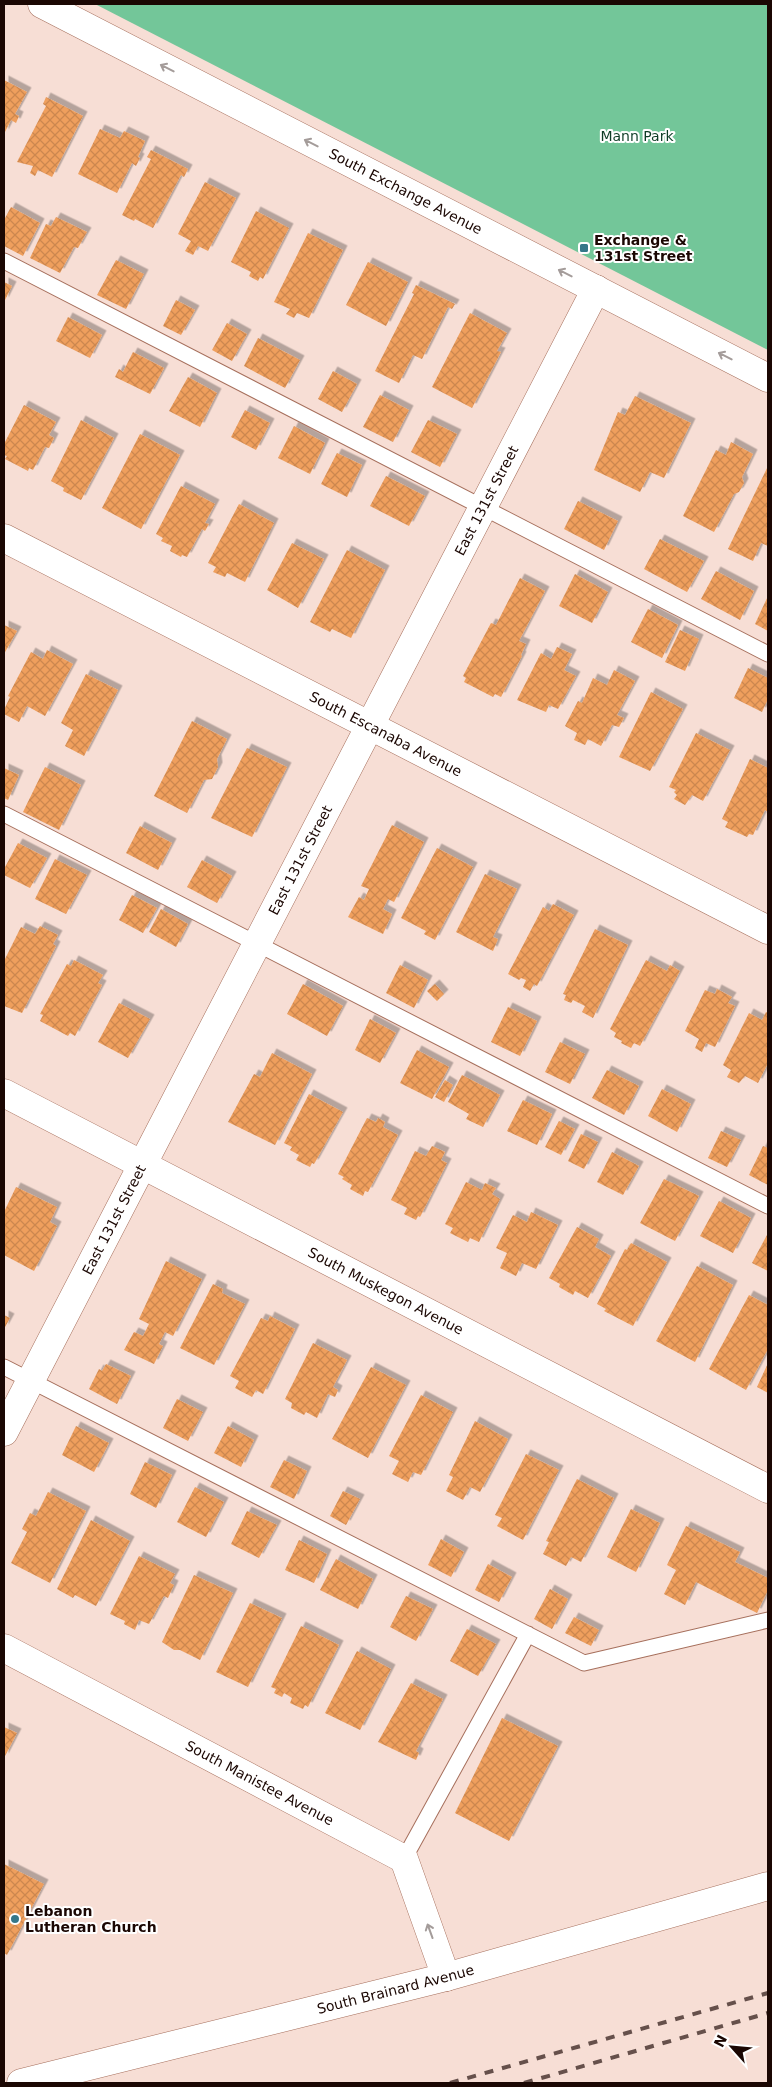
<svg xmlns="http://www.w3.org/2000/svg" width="772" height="2087" viewBox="0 0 772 2087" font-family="'DejaVu Sans',sans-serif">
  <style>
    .park { fill: #73c699 }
    .building { fill: url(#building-cross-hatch); filter: url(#shadow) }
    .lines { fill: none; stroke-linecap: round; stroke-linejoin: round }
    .lane-casing { stroke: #a66f5c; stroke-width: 17 }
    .street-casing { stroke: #a66f5c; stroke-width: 29 }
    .secondary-casing { stroke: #a66f5c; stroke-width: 29 }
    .lane { stroke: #fff; stroke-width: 15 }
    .street { stroke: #fff; stroke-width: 28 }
    .secondary { stroke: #fff; stroke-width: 28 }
    .rail { stroke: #66504b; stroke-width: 4; stroke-dasharray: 9 9; stroke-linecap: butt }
    .oneway { stroke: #a49c9a }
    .poi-dot { fill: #357789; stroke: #fff; stroke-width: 2 }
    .labels { text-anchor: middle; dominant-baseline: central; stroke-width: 4; stroke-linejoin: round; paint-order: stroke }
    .park-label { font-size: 14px; fill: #0e3c26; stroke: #fff }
    .street-label { font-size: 14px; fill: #1b0703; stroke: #fff }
    .poi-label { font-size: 14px; font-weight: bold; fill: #1b0703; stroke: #fff; text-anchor: start }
  </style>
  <defs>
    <pattern id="building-cross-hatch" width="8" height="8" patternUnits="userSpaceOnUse" patternTransform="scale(1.25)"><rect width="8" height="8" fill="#ef9f5d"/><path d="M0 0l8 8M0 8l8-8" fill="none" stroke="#cc874f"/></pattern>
    <filter id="shadow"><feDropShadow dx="4.5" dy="-4.5" stdDeviation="0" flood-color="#0004"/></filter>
  </defs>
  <rect width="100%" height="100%" fill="#f7ded5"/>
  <path class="park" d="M95,4h673v346z"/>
  <path class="building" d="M4,80l23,12 -12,22 4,2 -3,7 -5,-3 -7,14z
    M46,97l37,19 -31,61 -14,-7 -3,6 -5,-3 3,-7 -16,-4 29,-56 -3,-2z
    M100,129l20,9 4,-7 21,10 -7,16 2,1 -4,8 -4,-3 -15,30 -39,-19z
    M151,150l37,19 -4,8 -3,-2 -28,53 -18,-9 -1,2 -12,-6 29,-56 -4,-2z
    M205,182l31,16 -28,53 -10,-5 -5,9 -8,-4 6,-10 -13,-7z
    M11,207l29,16 -17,33 -19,-10v-26z
    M256,211l33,17 -26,51 -3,-2 -2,4 -9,-5 2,-4 -20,-10z
    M56,217l31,15 -9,16 -4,-1 -14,26 -30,-15 16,-34 5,2z
    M308,233l35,17 -34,68 -12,-5 -3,5 -8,-4 4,-5 -16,-7z
    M116,260l28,14 -18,35 -29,-14z
    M368,262l40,20 -22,44 -40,-21z
    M4,282l8,4 -8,16z
    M416,285l39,19 -3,5 -4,-2 -26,52 -9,-4 -14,28 -24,-12 39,-77 -2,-1z
    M176,300l19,10 -14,25 -18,-9z
    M470,313l37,20 -10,18 4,1 -29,56 -40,-21z
    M68,317l34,18 -12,23 -34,-17z
    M227,323l20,11 -15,27 -20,-11z
    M258,338l42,22 -15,28 -41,-22z
    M133,352l31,16 -14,26 -35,-17 4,-8 4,3z
    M333,371l24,13 -15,28 -24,-13z
    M188,377l29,16 -17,34 -31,-16z
    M380,395l29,15 -16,32 -30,-15z
    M635,396l56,27 -27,55 -14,-6 -10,20 -46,-22 24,-58 7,3z
    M24,405l32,17 -7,13 5,3 -5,10 -4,-1 -12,23 -4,-2 -1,3 -23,-12 2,-3 -3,-1v-11z
    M245,410l25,13 -14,27 -25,-13z
    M81,420l33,18 -33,62 -18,-9 1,-3 -13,-7z
    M428,420l29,14 -17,33 -29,-15z
    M294,426l31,17 -15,31 -32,-16z
    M140,434l40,21 -39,74 -39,-21z
    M731,442l22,12 -11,23 2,6 -5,9 -5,2 -20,38 -31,-16 33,-66 10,5z
    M337,453l25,12 -15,32 -26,-13z
    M768,466v80l-7,-3 -8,18 -25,-12z
    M386,476l39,20 -16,30 -39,-20z
    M181,486l34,18 -10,19 4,1 -4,7 -3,-2 -15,28 -5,-2 -1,2 -11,-6 2,-5 -11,-5 2,-3 -7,-4z
    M578,501l40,20 -14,29 -40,-21z
    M239,504l35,19 -29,59 -18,-9 -2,4 -12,-5 3,-5 -8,-4z
    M660,539l44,22 -17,31 -43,-23z
    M292,543l32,16 -26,49 -31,-18z
    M347,550l38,20 -34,68 -19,-9 -2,3 -20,-10z
    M716,571l38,20 -14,29 -39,-21z
    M575,574l33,18 -16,31 -33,-17z
    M520,578l25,13 -26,50 7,3 -5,11 1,1 -21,41 -6,-3 -2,3 -29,-15 2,-4 -3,-2 28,-53 5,2z
    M768,596v35l-13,-7z
    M648,609l30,16 -16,33 -31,-16z
    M4,625l13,6 -13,23z
    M680,630l19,9 -14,32 -20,-9z
    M557,647l15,7 -8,16 12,6 -18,33 -9,-4 -3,7 -29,-12 24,-47 10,6z
    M47,650l26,14 -28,52 -18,-10 -8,16 -15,-8v-4l6,-13 -2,-1 23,-44 12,7z
    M748,668l20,10v21l-6,13 -28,-14z
    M614,670l21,11 -18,34 7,3 -5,9 -7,-2 -11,21 -13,-7 -3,6 -11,-5 3,-7 -12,-7 13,-25 4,2 11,-25 14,7z
    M86,674l32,16 -34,66 -19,-10 8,-16 -12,-7z
    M651,692l32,17 -33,62 -31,-14z
    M192,721l35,18 -10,20 1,8 -6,12 -8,1 -17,33 -33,-17z
    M696,733l34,17 -27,51 -11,-6 -7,10 -11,-6 3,-4 -3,-3 2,-2 -7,-3z
    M247,748l40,19 -35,70 -41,-19z
    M750,759l18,9v44l-3,-2 -12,25 -4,-1 -2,3 -22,-10 3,-5 -6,-3z
    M45,767l36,18 -22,45 -36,-18z
    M4,768l15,7 -11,25 -4,-2z
    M392,825l32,17 -30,60 -6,-3 -5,10 9,5 -9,20 -35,-17 11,-20 5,3 5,-11 -8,-3z
    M140,826l32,17 -14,27 -32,-17z
    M18,843l29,15 -17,30 -26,-13v-6z
    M437,848l36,19 -38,73 -11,-6 2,-3 -25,-13z
    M55,859l32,16 -21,39 -31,-15z
    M202,860l30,16 -15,27 -30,-16z
    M485,874l32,15 -24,48 5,2 -5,12 -37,-19z
    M132,895l25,13 -14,25 -24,-13z
    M553,904l21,11 -37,71 -3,-2 -4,7 -7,-4 3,-7 -5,-2 -2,2 -11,-6 35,-67 6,4z
    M161,909l27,15 -12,23 -27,-15z
    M40,926l18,9 -5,9 3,2 -34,67 -18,-7v-45l17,-34 14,7z
    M595,929l33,16 -35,73 -11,-6 3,-6 -12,-6 -2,3 -7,-3 2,-5 -3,-1z
    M74,960l29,15 -5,8 4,2 -27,51 -5,-3 -2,3 -28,-15 3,-6 -3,-1 27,-50 4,2z
    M646,960l21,11 3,-6 10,6 -40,75 -6,-3 -3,5 -10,-5 1,-2 -8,-4 2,-4 -6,-4z
    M400,965l28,15 -14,28 -28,-15z
    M303,984l40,22 -16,30 -40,-22z
    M435,984l9,10 -7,7 -10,-10z
    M717,989l15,8 -4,6 7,3 -20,41 -9,-4 -4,9 -7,-4 4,-9 -14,-8 20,-41 10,4z
    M119,1003l31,16 -22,39 -30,-16z
    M508,1007l29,14 -17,35 -29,-14z
    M766,1012l2,1v50l-10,20 -13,-7 -6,7 -12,-6 4,-7 -8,-5 26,-52 13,7z
    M370,1019l26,14 -16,30 -25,-13z
    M560,1042l25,12 -15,30 -25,-12z
    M417,1050l32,17 -17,32 -32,-16z
    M272,1053l40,21 -37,71 -47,-23 26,-48 6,3z
    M607,1070l32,16 -15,29 -32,-17z
    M462,1075l38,20 -17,32 -17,-8 3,-5 -21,-12z
    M445,1080l8,5 -9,17 -9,-5z
    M662,1089l29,15 -14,28 -29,-16z
    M309,1094l34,18 -29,52 -2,-1 -2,4 -14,-7 3,-5 -9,-5 2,-3 -8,-4z
    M523,1100l29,14 -15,31 -30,-14z
    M367,1118l9,4 2,-4 7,4 -2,5 15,8 -30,57 -3,-1 -2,5 -13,-7 2,-4 -10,-6 2,-2 -6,-3z
    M559,1121l16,8 -14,26 -16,-8z
    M721,1131l20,9 -14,27 -19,-9z
    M581,1134l17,8 -14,27 -16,-8z
    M432,1146l13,6 -4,8 6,3 -27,54 -2,-1 -2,4 -12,-6 3,-6 -16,-8 24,-49 11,5z
    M763,1146l5,2v37l-19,-10z
    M612,1152l27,14 -16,29 -26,-13z
    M664,1179l35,17 -24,45 -35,-18z
    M466,1182l16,8 3,-7 11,5 -4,6 8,5 -21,43 -9,-4 -2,4 -18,-9 3,-5 -8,-4z
    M16,1187l41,20 -7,15 7,4 -23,45 -30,-16v-43z
    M719,1201l32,17 -18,35 -33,-17z
    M531,1212l27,13 -22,44 -14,-6 -6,13 -16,-8 7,-15 -11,-5 17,-33 14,7z
    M577,1227l22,12 -4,8 16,9 -23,42 -13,-7 -2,4 -14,-8 1,-3 -11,-6z
    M768,1233v38l-16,-8z
    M631,1243l36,19 -34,64 -29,-15 2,-2 -9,-5 28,-55 2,1z
    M166,1261l36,18 -29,57 -8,-4 -6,12 4,2 -9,18 -30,-14 10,-18 9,4 6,-12 -10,-5z
    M697,1266l36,19 -38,77 -39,-21z
    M213,1284l10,5 -1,4 23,11 -31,61 -34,-17z
    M749,1295l19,10v44l-22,41 -37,-21z
    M4,1315l6,3 -6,11z
    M270,1316l25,13 -32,65 -7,-4 -4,7 -17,-9 4,-7 -9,-5 31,-58 7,3z
    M313,1343l34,17 -14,27 5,3 -3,7 -7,-3 -11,24 -11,-6 -2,3 -13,-7 1,-5 -7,-4z
    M768,1363v30l-11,-6z
    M106,1364l25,12 -14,28 -28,-15 10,-20 3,2z
    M371,1367l35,18 -38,73 -36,-19z
    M421,1395l32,17 -32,63 -8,-3 -5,10 -16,-8 7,-13 -10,-5z
    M177,1399l26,13 -15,29 -25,-13z
    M475,1421l33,18 -28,53 -10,-5 -7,13 -17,-9 7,-14 -4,-2z
    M76,1426l33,17 -15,29 -32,-17z
    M228,1426l26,14 -13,27 -27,-14z
    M526,1454l33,16 -36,70 -26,-14 5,-8 -7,-3z
    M284,1460l23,11 -13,28 -24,-12z
    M145,1462l27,13 -16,33 -26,-14z
    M577,1479l37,19 -33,64 -10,-5 -5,9 -23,-12 6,-12 -3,-1z
    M195,1487l29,15 -18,35 -29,-15z
    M343,1491l17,8 -14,26 -16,-9z
    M48,1492l38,19 -36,72 -39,-20 16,-31 -5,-3 8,-16 6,3z
    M631,1509l29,14 -24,49 -29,-15z
    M247,1511l30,14 -18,33 -28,-14z
    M91,1520l39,21 -34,65 -21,-11 -2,3 -16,-9z
    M686,1526l54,26 -5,10 33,16v12l-11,23 -61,-31 -11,23 -21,-11 12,-24 -9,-5z
    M441,1539l23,13 -13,25 -23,-12z
    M299,1540l28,14 -13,29 -29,-13z
    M139,1556l36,18 -5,9 4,2 -6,13 -4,-2 -15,28 -10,-4 -4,10 -11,-6 1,-3 -15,-7z
    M336,1559l37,20 -15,30 -38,-19z
    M488,1564l24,13 -13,25 -24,-12z
    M194,1575l39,18 -33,67 -20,-10h-6l-12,-8z
    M550,1589l18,10 -16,30 -18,-10z
    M406,1596l27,13 -17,32 -26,-14z
    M250,1603l32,15 -34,69 -32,-15z
    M574,1617l25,13 -8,16 -26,-13z
    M301,1626l38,19 -31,62 -3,-2 -2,4 -13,-6 2,-5 -8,-5 -2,4 -8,-4 2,-4 -5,-2z
    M467,1629l29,15 -18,32 -28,-15z
    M357,1651l34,18 -31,61 -35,-17z
    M411,1683l32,16 -27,52 3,2 -3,7 -38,-18z
    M502,1718l56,28 -49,95 -54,-28z
    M4,1727l13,6 -13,25z
    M4,1864l40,20 -37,71 -3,-2z"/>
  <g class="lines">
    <defs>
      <path id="lane" d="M4,261l764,393
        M4,814l764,392
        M4,1367l580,296 184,-43
        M404,1859l124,-225"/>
      <g id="street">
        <path id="s1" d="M42,4l726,374"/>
        <path id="s2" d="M4,538l764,392"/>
        <path id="s3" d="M4,1093l764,396"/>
        <path id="s4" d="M4,1432l592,-1143"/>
        <path id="s5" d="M4,1648l400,211 42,118"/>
      </g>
      <g id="secondary">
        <path id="s6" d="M21,2083l425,-106 322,-91"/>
      </g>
    </defs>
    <use href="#lane" class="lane-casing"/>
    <use href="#street" class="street-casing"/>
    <use href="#secondary" class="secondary-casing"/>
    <use href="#lane" class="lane"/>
    <use href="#street" class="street"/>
    <use href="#secondary" class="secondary"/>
    <path class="rail" d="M450,2083l318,-90
      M524,2083l244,-70"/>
  </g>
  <defs><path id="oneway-shaft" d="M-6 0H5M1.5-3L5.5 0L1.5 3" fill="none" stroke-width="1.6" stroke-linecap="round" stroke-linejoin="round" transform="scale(1.25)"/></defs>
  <g class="oneway">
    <use href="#oneway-shaft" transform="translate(167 68) rotate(-153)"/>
    <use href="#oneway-shaft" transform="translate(311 143) rotate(-153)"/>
    <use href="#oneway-shaft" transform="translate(565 273) rotate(-153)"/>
    <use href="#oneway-shaft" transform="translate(725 356) rotate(-153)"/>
    <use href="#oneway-shaft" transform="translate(430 1931) rotate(-110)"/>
  </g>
  <g class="poi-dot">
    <rect x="579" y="243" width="10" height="10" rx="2.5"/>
    <circle cx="15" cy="1919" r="5"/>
  </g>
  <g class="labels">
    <g class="park-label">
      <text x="637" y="136">Mann Park</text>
    </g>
    <g class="street-label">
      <text stroke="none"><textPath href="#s1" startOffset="409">South Exchange Avenue</textPath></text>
      <text stroke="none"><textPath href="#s4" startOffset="1049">East 131st Street</textPath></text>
      <text stroke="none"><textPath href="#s2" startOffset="429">South Escanaba Avenue</textPath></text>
      <text stroke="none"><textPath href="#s4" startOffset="644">East 131st Street</textPath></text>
      <text stroke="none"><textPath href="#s4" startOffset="239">East 131st Street</textPath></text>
      <text stroke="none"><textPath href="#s3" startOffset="430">South Muskegon Avenue</textPath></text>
      <text stroke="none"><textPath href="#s5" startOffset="289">South Manistee Avenue</textPath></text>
      <text stroke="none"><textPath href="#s6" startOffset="386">South Brainard Avenue</textPath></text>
    </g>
    <g class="poi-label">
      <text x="594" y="240">Exchange &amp;<tspan x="594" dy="16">131st Street</tspan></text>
      <text x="25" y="1911">Lebanon<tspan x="25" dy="16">Lutheran Church</tspan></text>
    </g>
  </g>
  <rect width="772" height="2087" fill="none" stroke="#1b0703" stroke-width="10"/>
  <g transform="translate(732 2047) rotate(297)" stroke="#ffffff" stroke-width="4" paint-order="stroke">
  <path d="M0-4L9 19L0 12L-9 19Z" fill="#1b0703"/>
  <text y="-8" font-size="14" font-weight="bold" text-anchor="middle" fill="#1b0703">N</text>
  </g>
</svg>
